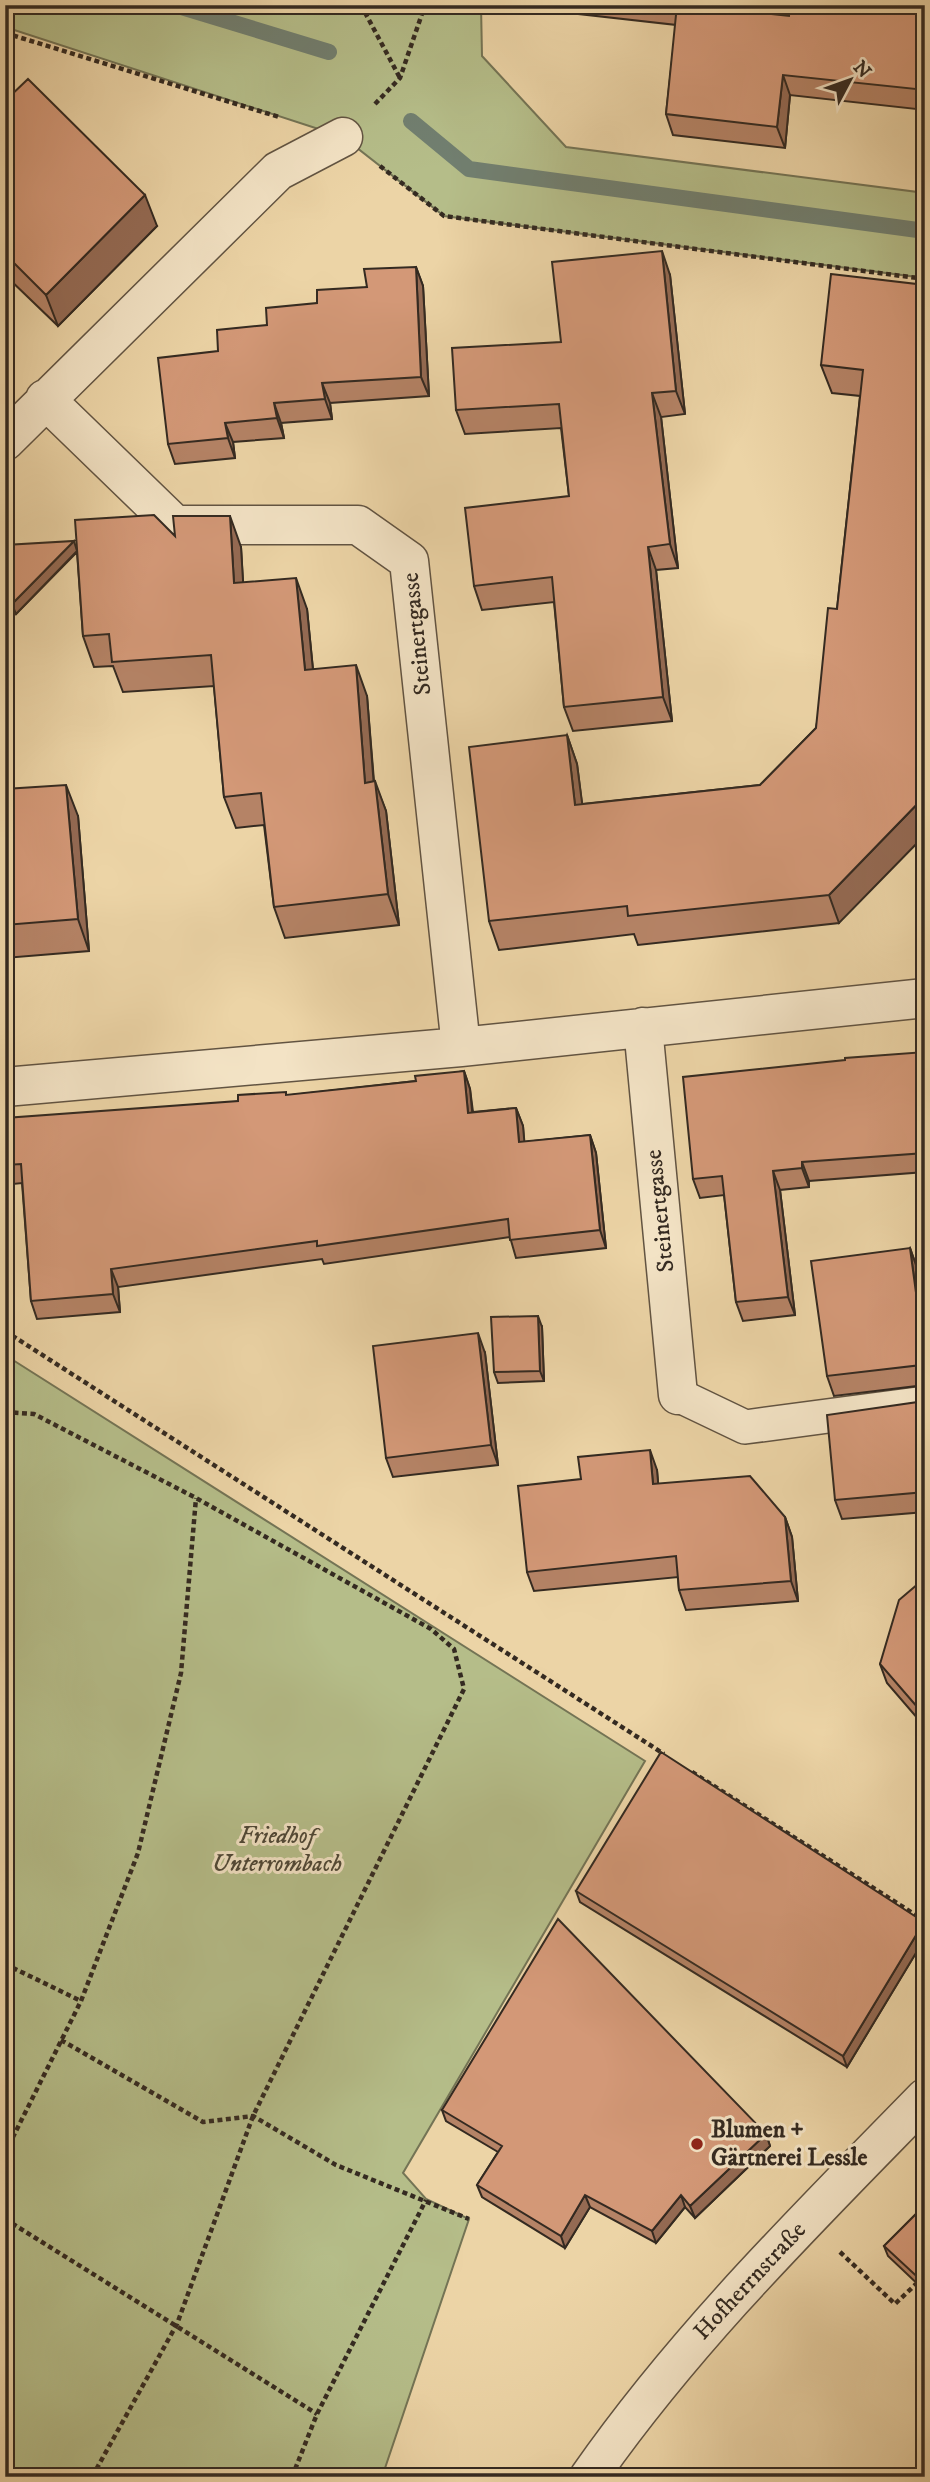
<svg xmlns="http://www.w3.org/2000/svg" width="930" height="2482" viewBox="0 0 930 2482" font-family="'IM FELL DW Pica',serif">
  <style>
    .green { fill: #b5bd89; stroke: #747455; stroke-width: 2 }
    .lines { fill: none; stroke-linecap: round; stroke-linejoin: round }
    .stream { stroke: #717f70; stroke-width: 16 }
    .service-casing { stroke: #625442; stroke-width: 36 }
    .minor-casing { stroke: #625442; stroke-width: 41 }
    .tertiary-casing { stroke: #625442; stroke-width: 41 }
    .path { stroke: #342a21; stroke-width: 4.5; stroke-dasharray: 5 3.5; stroke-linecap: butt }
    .service { stroke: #f3e3c5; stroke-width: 33 }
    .minor { stroke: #f3e3c5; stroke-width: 38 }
    .tertiary { stroke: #f3e3c5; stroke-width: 38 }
    .wall { fill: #b58366; stroke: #342a21; stroke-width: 2 }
    .shaded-wall { fill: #946a53; stroke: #342a21; stroke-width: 2 }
    .building { fill: #d39877; stroke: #342a21; stroke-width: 2 }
    .poi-dot { fill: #8f2418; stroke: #f3e3c5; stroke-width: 2.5 }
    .labels { text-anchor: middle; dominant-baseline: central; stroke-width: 6; stroke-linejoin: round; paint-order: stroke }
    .street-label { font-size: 24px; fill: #342a21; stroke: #f3e3c5 }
    .park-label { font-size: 24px; font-style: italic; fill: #4e4736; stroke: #f3e3c5 }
    .poi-label { font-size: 24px; font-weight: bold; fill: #342a21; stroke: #f3e3c5; text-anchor: start }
  </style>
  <rect width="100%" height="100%" fill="#ecd4a6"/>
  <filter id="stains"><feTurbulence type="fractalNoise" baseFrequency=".00286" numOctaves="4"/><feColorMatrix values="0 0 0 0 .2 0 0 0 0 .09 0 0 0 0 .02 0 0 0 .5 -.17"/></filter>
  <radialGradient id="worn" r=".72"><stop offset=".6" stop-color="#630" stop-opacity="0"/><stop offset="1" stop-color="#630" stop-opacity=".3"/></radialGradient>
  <path class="green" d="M5,5h476l1,51 84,91 359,46v85l-481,-62 -101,-79 -338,-110z
    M5,1355l640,406 -242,412 23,26 43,20 -87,258h-377z"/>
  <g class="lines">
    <path class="stream" d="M175,5l154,47
      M411,121l58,48 456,62"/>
    <defs>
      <path id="service" d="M678,1395l67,32 180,-24"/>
      <path id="minor" d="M45,399l130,126h183l51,36 52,486
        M5,441l273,-270 65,-34
        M643,1027l35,368
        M5,1087l456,-40 464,-49"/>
      <path id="tertiary" d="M589,2477c97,-139 218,-258 336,-379"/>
    </defs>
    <use href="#service" class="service-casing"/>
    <use href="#minor" class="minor-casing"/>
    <use href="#tertiary" class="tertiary-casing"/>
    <path class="path" d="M361,5l39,73
      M5,33l274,84
      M375,104l25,-26 25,-73
      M380,166l64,50 481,63
      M5,1331l659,423
      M5,1412l29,2 162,84 235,131 23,20 10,40 -211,427 -76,208 -85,153
      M692,1772l233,149
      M5,1964l76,37
      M61,2040l142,82 50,-6 83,49 133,54
      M5,2153l76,-152 57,-148 43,-180 15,-175
      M5,2219l312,195
      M840,2252l55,52 21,-20
      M292,2477l25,-63 109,-214"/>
    <use href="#service" class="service"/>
    <use href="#minor" class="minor"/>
    <use href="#tertiary" class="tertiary"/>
  </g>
  <path class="wall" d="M532,5h162l95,11 136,-11v105l-135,-15 -5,53 -112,-13 -7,-21 10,-89 -142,-16z
    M5,101l152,125 -99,100 -53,-51z
    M416,267l7,19 6,110 -99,7 2,16 -51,4 3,15 -51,4 2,16 -60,6 -7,-20 50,-93 49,-26 50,-22 50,-16z
    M670,275l15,139 -24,3 17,151 -22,2 16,151 -99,10 -9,-24 -10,-105 -72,8 -8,-24 95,-90 -8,-68 -96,6 -9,-24 105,-68z
    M925,285l-86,638 -201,22 -4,-11 -135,16 -10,-29 78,-186 10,29 5,40 178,-19 56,-57 21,-119 23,-213 -28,-3 -11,-28z
    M175,536l66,11 2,36 64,26 6,60 54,27 7,85 12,30 13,114 -114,13 -11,-31 -10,-82 -28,3 -12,-31 -10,-111 -91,6 -10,-26 -19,1 -11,-31 -6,-84 -61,62 -11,-10v-59l72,4z
    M5,789l73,27 11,135 -84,7z
    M925,1052v120l-116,9v6l-29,3 15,125 -52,6 -7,-19 -12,-107 -24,3 -7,-19z
    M464,1071l6,18 3,23 43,-4 7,18 1,16 66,-7 6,18 10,95 -90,10 -6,-21 -186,27 -2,-5 -204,28 2,25 -83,7 -6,-18 -9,-118 -9,1 -7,-19 232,-64 178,-20z
    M910,1248l7,20 8,56v61l-91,11 -7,-20z
    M542,1327l2,54 -46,2 -4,-11z
    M485,1353l13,112 -105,12 -7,-19z
    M925,1401v111l-83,7 -7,-19z
    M657,1470l1,14 127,33 7,20 6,64 -112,9 -7,-20 -1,-13 -144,14 -7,-19 54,-93z
    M925,1578v149l-38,-44 -7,-19z
    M576,1891l348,31 1,16 -78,129 -267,-165z
    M442,2110l324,24 4,12 -75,72 -10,-11 -29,36 -66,-36 -25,41 -83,-51 -5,-12 21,-33 -52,-31z
    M925,2205v86l-37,-35 -4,-10z"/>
  <path class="shaded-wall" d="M783,75l7,20 -5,53 -8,-21z
    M145,195l12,31 -99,100 -12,-31z
    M662,251l8,24 15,139 -9,-23z
    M416,267l7,19 6,110 -8,-19z
    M322,383l8,20 2,16 -7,-20z
    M652,393l9,24 17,151 -8,-24z
    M274,403l7,20 3,15 -7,-20z
    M225,423l8,19 2,16 -7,-20z
    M230,516l11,31 4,67 -11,-31z
    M74,541l3,10 -61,63 -4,-10z
    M648,547l8,23 16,151 -9,-24z
    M296,578l11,31 9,92 -11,-31z
    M356,665l11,31 9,117 -11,-30z
    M567,735l10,29 9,69 -11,-28z
    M375,781l11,30 13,114 -11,-31z
    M66,785l12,31 11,135 -11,-32z
    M925,796v39l-86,88 -10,-28z
    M464,1071l6,18 4,42 -6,-18z
    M516,1108l7,18 3,34 -7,-18z
    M590,1135l6,18 10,95 -6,-18z
    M802,1162l7,19v6l-7,-19z
    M773,1171l7,19 15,125 -7,-18z
    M910,1248l7,20 8,56v25l-2,-4z
    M111,1269l7,18 2,25 -7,-18z
    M538,1316l4,11 2,54 -4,-10z
    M478,1333l7,20 13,112 -7,-20z
    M919,1345l6,15v15l-4,-10z
    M650,1450l7,20 3,34 -7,-20z
    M785,1517l7,20 6,64 -7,-20z
    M924,1922l1,16 -78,129 -4,-11z
    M766,2134l4,12 -75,72 -5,-12z
    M585,2195l5,12 -25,41 -4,-12z
    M681,2195l4,12 -29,36 -4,-12z"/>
  <path class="building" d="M677,5h17l95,11 1,-11h135v85l-142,-15 -6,52 -111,-13z
    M28,79l117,116 -99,100 -41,-41v-153z
    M662,251l14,140 -24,2 18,151 -22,3 15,150 -99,10 -12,-130 -78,9 -9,-78 104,-12 -10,-92 -103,6 -4,-62 109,-6 -9,-80z
    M416,267l5,110 -99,6 3,16 -51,4 3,15 -52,5 3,15 -60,6 -10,-86 60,-7 -1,-21 50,-5 -1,-17 51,-5v-13l50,-3 -3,-18z
    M831,274l94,11v511l-96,99 -201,21 -1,-10 -138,15 -20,-174 98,-12 8,70 185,-20 56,-57 12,-120 9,1 26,-239 -42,-5z
    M154,515l21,21 -2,-20h57l4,67 62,-5 9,92 51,-5 9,118 10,-2 13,113 -114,13 -13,-114 -37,4 -13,-142 -99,7 -3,-28 -26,2 -8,-116z
    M74,541l-62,63 -7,-7v-52z
    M66,785l12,134 -73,6v-136z
    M925,1052v101l-123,9v6l-29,3 15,126 -52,5 -14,-126 -29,3 -10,-102 162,-17v-2z
    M464,1071l4,42 48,-5 3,34 71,-7 10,95 -90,10 -2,-21 -191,27v-5l-206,28 2,25 -82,7 -10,-137 -15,1 -1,-47 233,-17v-6l48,-3v3l130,-14 -1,-5z
    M910,1248l13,97h-4l2,20 -94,11 -16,-115z
    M538,1316l2,55 -46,1 -3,-55z
    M478,1333l13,112 -105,13 -13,-112z
    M925,1401v91l-90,8 -8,-85z
    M650,1450l3,34 97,-8 35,41 6,64 -112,9 -3,-34 -149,16 -9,-86 63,-7 -3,-22z
    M925,1578v138l-45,-52 19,-64z
    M661,1752l263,170 -81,134 -267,-165z
    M558,1919l208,215 -76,72 -9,-11 -29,36 -67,-36 -24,41 -84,-51 25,-39 -60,-36z
    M925,2205v79l-41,-38z"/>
  <circle class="poi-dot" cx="697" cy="2144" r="7"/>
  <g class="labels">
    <g class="street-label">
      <text transform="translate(417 634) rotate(-96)">Steinertgasse</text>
      <text transform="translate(660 1211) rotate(-96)">Steinertgasse</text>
      <text transform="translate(750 2281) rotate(-47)">Hofherrnstraße</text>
    </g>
    <g class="park-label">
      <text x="277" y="1836">Friedhof<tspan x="277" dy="28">Unterrombach</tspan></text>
    </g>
    <g class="poi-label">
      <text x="711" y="2130">Blumen +<tspan x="711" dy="28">Gärtnerei Lessle</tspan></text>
    </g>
  </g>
  <rect width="930" height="2482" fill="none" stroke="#ecd4a6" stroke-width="28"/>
  <rect x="7" y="7" width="916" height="2468" fill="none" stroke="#342a21" stroke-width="3.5"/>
  <rect x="14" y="14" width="902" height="2454" fill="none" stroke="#342a21" stroke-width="2"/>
  <g transform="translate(850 80) rotate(49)" stroke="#f3e3c5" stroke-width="5" paint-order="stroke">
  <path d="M0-5L12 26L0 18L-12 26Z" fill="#342a21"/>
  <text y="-10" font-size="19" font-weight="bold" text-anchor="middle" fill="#342a21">N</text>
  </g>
  <rect width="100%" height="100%" filter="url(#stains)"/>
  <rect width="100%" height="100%" fill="url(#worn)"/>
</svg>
